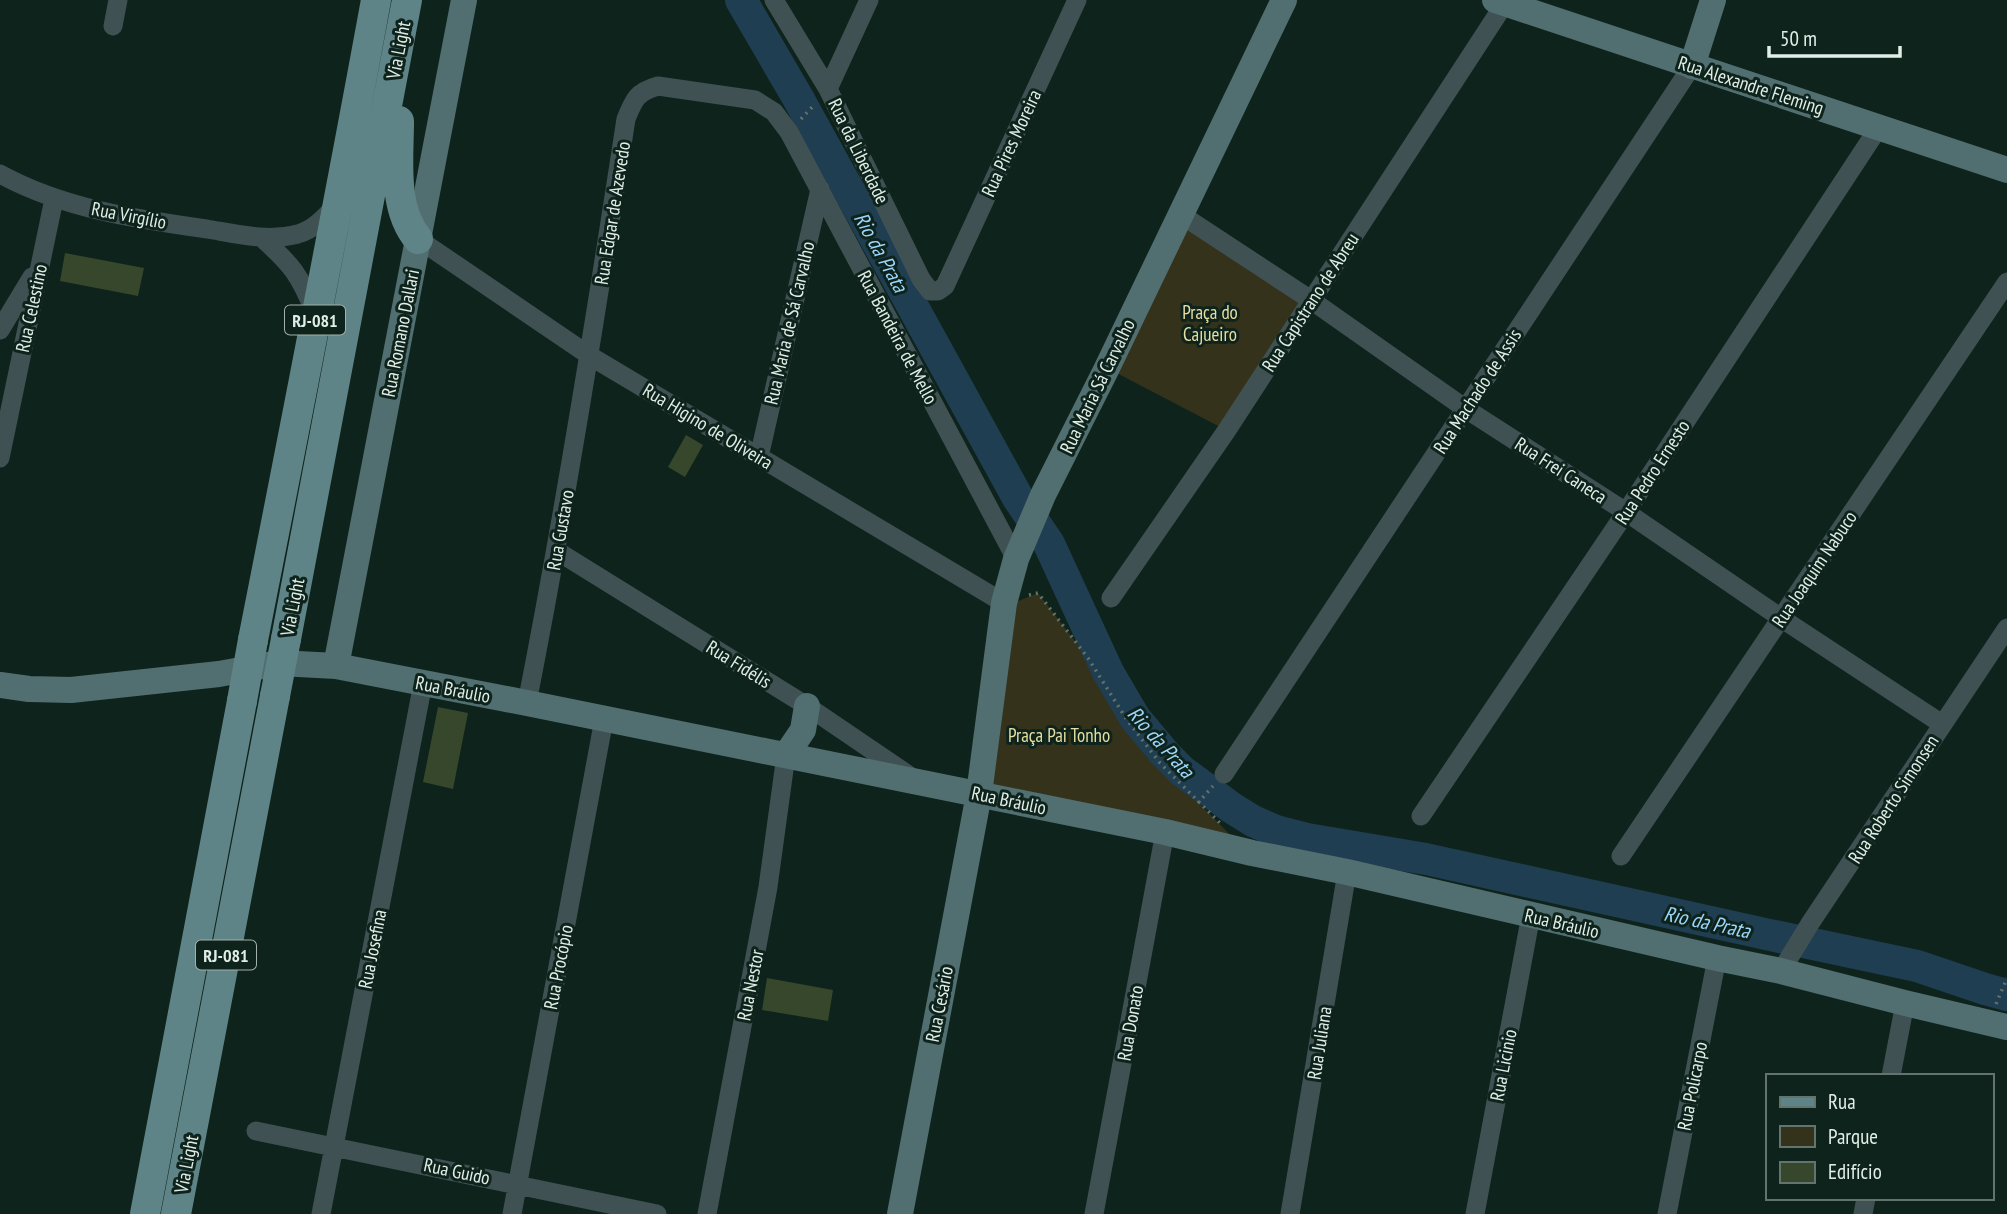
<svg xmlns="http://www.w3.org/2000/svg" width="2007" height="1214" viewBox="0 0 2007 1214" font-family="'PT Sans Narrow',sans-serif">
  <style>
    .green { fill: #35321c }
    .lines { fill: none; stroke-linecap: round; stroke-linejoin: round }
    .river { stroke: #1f3e51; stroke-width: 32 }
    .building { fill: #36472c }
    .path { stroke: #61736b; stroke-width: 3.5; stroke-dasharray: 2 5; stroke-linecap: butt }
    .street { stroke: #3f5153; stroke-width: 19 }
    .secondary { stroke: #516e70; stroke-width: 26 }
    .primary { stroke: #5f8487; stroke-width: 30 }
    .primary-bridge { stroke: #5f8487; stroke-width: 30 }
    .labels { text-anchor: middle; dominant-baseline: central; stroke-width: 6; stroke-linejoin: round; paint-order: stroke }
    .shield { fill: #0e231b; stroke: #a2b1aa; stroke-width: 2 }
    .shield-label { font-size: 18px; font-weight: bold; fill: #e1eee8 }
    .street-label { font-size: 19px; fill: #e1eee8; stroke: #0e231b }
    .park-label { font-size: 19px; fill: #e7dea1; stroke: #0e231b }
    .water-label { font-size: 21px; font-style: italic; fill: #9cd6fb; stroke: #0e231b }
  </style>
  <rect width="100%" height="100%" fill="#0e231b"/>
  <path class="green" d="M1182,219l127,83 -85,127 -115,-60z
    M1038,593l50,65 39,62 33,43 79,81 -252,-59 24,-181z"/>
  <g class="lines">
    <path class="river" d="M741,0l57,98 220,400 31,46 59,128 27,46 30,36 17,17 50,37 21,13 23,10 31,8 119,20 344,76 147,31 68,23 22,6"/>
  </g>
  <path class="building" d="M65,253l79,15 -6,28 -78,-15z
    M686,435l17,10 -18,32 -17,-10z
    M438,707l30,6 -15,76 -30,-7z
    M767,978l66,12 -5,31 -66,-11z"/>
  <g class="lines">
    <path class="path" d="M801,119l14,-15
      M1029,595l9,-2 50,65 39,62 33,43 60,60
      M1198,803l15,-17
      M1996,1004l11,-26"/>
    <path class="street" d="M774,0l54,89 93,190 9,12h8l7,-5 132,-286
      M113,26l5,-26
      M828,89l41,-89
      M0,174c64,35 136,45 207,55 30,5 61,13 91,5 17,-5 27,-17 38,-29
      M1180,214l131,86 155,109 160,103 155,106 161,106
      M262,238c30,27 38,37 53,75
      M418,239l172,117 414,247
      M0,330l32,-53
      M759,457l61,-268
      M0,458l54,-259
      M557,551l250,155 103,70
      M1111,598l116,-168 278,-427
      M527,703c38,-194 69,-389 99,-584 8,-20 11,-27 32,-33l97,14 19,12 15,20 227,427
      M1224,774l468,-708
      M1421,816l205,-304 253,-385
      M1621,856l386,-574
      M1781,971l30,-49 196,-294
      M1891,1076l14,-73
      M256,1131l401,83
      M321,1214l102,-531
      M512,1214l92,-495
      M707,1214l61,-327 18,-132
      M1094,1214l71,-382
      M1290,1214l57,-342
      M1475,1214l56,-299
      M1667,1214l50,-256
      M1863,1214l3,-16"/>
    <path class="secondary" d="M1495,0l512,170
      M1692,66l21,-66
      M336,666l128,-666
      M0,685l29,4 42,1 148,-16 60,-11 57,3 191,37 638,129 87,21 95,19 370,86 64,13 124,32 102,24
      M786,755l17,-25 4,-24
      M900,1214l79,-420 25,-191 12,-44 27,-64 63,-125 178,-370"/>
    <path class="primary" d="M399,121c0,39 -7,87 19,118
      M286,639l121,-639
      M253,640c42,-213 84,-426 123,-640
      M145,1214l97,-513
      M176,1214l99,-518"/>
    <path class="primary-bridge" d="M275,696l11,-57
      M242,701l11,-61"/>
  </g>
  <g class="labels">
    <g class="shield">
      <rect x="285" y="305.5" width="60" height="29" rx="5"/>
      <rect x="196" y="940.5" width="60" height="29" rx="5"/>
    </g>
    <g class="shield-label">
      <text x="315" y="320">RJ-081</text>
      <text x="226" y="955">RJ-081</text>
    </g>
    <g class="street-label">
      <text transform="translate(398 50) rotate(-79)">Via Light</text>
      <text transform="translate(1751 85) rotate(18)">Rua Alexandre Fleming</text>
      <text transform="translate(1011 143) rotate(-65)">Rua Pires Moreira</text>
      <text transform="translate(859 151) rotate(64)">Rua da Liberdade</text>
      <text transform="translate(612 213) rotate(-81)">Rua Edgar de Azevedo</text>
      <text transform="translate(129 215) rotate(11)">Rua Virgílio</text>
      <text transform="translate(1310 302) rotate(-57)">Rua Capistrano de Abreu</text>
      <text transform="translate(31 308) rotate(-78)">Rua Celestino</text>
      <text transform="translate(789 323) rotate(-77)">Rua Maria de Sá Carvalho</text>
      <text transform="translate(400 333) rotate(-79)">Rua Romano Dallari</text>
      <text transform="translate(898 337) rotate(62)">Rua Bandeira de Mello</text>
      <text transform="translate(1097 386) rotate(-64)">Rua Maria Sá Carvalho</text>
      <text transform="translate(1477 391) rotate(-57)">Rua Machado de Assis</text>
      <text transform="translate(708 426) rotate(31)">Rua Higino de Oliveira</text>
      <text transform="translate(1561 470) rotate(33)">Rua Frei Caneca</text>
      <text transform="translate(1652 472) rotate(-57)">Rua Pedro Ernesto</text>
      <text transform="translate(560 530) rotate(-80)">Rua Gustavo</text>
      <text transform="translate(1814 569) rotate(-56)">Rua Joaquim Nabuco</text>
      <text transform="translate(292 607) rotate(-79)">Via Light</text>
      <text transform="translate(739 664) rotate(32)">Rua Fidélis</text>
      <text transform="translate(453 689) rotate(11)">Rua Bráulio</text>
      <text transform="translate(1893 799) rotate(-57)">Rua Roberto Simonsen</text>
      <text transform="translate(1009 800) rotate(12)">Rua Bráulio</text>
      <text transform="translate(1562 923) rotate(13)">Rua Bráulio</text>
      <text transform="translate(372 949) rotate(-79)">Rua Josefina</text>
      <text transform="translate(558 967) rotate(-79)">Rua Procópio</text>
      <text transform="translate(750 985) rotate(-79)">Rua Nestor</text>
      <text transform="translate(939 1004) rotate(-79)">Rua Cesário</text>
      <text transform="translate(1130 1023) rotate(-80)">Rua Donato</text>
      <text transform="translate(1319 1043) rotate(-81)">Rua Juliana</text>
      <text transform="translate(1503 1065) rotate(-79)">Rua Licinio</text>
      <text transform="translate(1692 1086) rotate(-79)">Rua Policarpo</text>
      <text transform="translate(186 1164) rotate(-79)">Via Light</text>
      <text transform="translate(457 1171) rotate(12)">Rua Guido</text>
    </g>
    <g class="park-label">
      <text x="1210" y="312">Praça do<tspan x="1210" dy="22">Cajueiro</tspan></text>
      <text x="1059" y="735">Praça Pai Tonho</text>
    </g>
    <g class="water-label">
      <text transform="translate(881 252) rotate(61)">Rio da Prata</text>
      <text transform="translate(1161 742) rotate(48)">Rio da Prata</text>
      <text transform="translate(1707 922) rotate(12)">Rio da Prata</text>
    </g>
  </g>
  <rect x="1766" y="1074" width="228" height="126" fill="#0e231b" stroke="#62746d" stroke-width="2"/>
  <rect x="1780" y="1097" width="35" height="10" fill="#5f8487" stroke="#62746d" stroke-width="2"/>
  <text x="1828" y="1109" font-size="21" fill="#e1eee8">Rua</text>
  <rect x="1780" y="1126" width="35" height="21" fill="#35321c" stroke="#62746d" stroke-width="2"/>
  <text x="1828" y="1144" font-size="21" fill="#e1eee8">Parque</text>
  <rect x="1780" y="1162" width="35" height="21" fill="#36472c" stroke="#62746d" stroke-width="2"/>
  <text x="1828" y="1179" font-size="21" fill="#e1eee8">Edifício</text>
  <path d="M1769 46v10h131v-10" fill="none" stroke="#e1eee8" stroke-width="3.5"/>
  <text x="1780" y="46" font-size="21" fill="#e1eee8" stroke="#0e231b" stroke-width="5" paint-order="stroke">50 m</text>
</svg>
